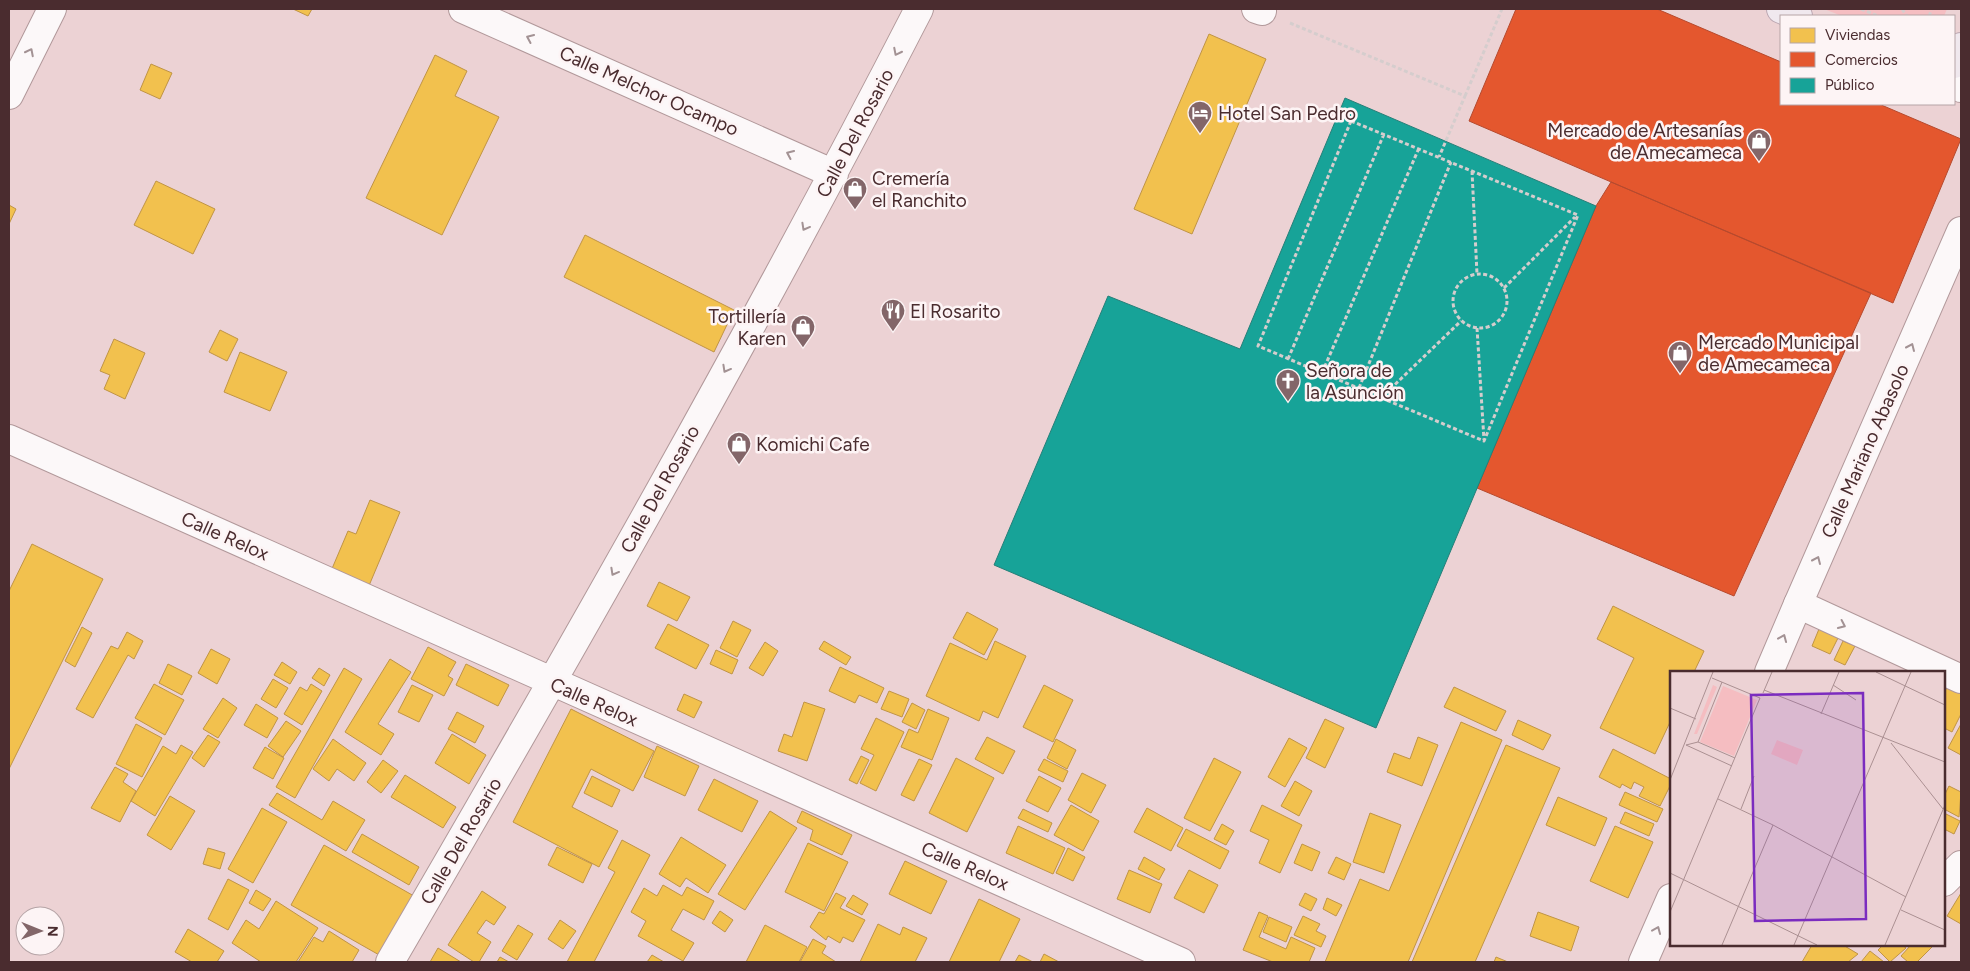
<svg xmlns="http://www.w3.org/2000/svg" width="1970" height="971" viewBox="0 0 1970 971" font-family="Figtree,sans-serif">
  <style>
    .green { fill: #f5bdc1 }
    .homes { fill: #f2c14e; stroke: #c09445 }
    .shops { fill: #e4572e; stroke: #b64a2e }
    .public { fill: #17a398; stroke: #267f78 }
    .lines { fill: none; stroke-linecap: round; stroke-linejoin: round }
    .minor-casing { stroke: #b1989a; stroke-width: 30 }
    .tertiary-casing { stroke: #b1989a; stroke-width: 30 }
    .primary-casing { stroke: #bba7b2; stroke-width: 30 }
    .path { stroke: #d5cdcd; stroke-width: 3; stroke-dasharray: 4 2.5; stroke-linecap: butt }
    .minor { stroke: #fcf8f9; stroke-width: 28 }
    .tertiary { stroke: #fcf8f9; stroke-width: 28 }
    .primary { stroke: #f0e8ee; stroke-width: 28 }
    .oneway { stroke: #a39294 }
    .labels { text-anchor: middle; dominant-baseline: central; stroke-width: 5; stroke-linejoin: round; paint-order: stroke }
    .street-label { font-size: 19px; fill: #4a2c2f; stroke: #fdf4f5 }
    .poi-label { font-size: 19px; fill: #4a2c2f; stroke: #fdf4f5; text-anchor: start }
    .inset-road { fill: none; stroke: #ab9092; stroke-width: 1 }
    .view { fill: #7b2cbf; fill-opacity: 0.15; stroke: #7b2cbf; stroke-width: 2.5 }
    .inset-edge { fill: none; stroke: #4a2c2f; stroke-width: 2.5 }
  </style>
  <rect width="100%" height="100%" fill="#ecd2d4"/>
  <path class="green" d="M1824,9h123l-3,7h-102z"/>
  <path class="homes" d="M293,9h19l-4,7z
    M1209,34l57,25 -74,175 -58,-25z
    M435,55l32,16 -12,25 44,21 -57,118 -76,-37z
    M151,64l21,9 -12,26 -20,-9z
    M156,181l59,28 -22,45 -59,-29z
    M9,205l7,4 -7,15z
    M585,235l149,75 -20,42 -150,-75z
    M220,330l18,9 -11,22 -18,-9z
    M114,339l31,14 -20,46 -21,-10 6,-14 -10,-4z
    M240,352l47,20 -17,39 -46,-19z
    M370,500l30,12 -32,76 -37,-17 17,-40 8,3z
    M32,544l71,35 -94,190v-178z
    M659,582l31,15 -13,24 -30,-15z
    M1613,606l91,45 -10,21h-23v48l-16,34 -55,-26 34,-70 -37,-19z
    M967,612l31,17 -14,26 -31,-17z
    M733,621l18,9 -14,27 -17,-9z
    M668,624l41,21 -13,24 -41,-21z
    M82,627l10,6 -17,34 -10,-6z
    M1819,629l19,9 -8,16 -18,-8z
    M127,632l16,9 -9,18 -6,-4 -35,63 -17,-9 35,-63 7,3z
    M824,641l27,16 -5,8 -27,-16z
    M995,641l31,15 -28,62 -15,-7 -4,10 -53,-25 24,-53 37,17z
    M1843,641l12,5 -10,19 -11,-5z
    M765,642l13,9 -15,25 -14,-8z
    M428,647l28,15 -8,14 5,3 -9,17 -33,-17z
    M211,649l19,10 -13,25 -19,-11z
    M716,650l22,10 -6,14 -22,-10z
    M390,659l21,13 -33,52 16,10 -13,21 -36,-23z
    M282,662l15,10 -7,12 -16,-9z
    M168,664l24,12 -10,19 -23,-12z
    M466,664l43,21 -11,21 -42,-21z
    M840,667l44,21 -7,15 -18,-8 -4,8 -26,-12z
    M319,668l11,7 -6,11 -12,-8z
    M344,668l18,11 -67,119 -19,-11z
    M273,679l15,9 -12,20 -15,-9z
    M154,684l30,16 -19,35 -30,-17z
    M311,684l11,7 -20,34 -18,-11 16,-27 7,4z
    M412,685l21,10 -14,27 -21,-10z
    M1044,685l29,15 -20,42 -30,-15z
    M1454,687l52,24 -10,20 -52,-24z
    M1947,687l14,7v20l-9,18 -8,-4v-35z
    M889,691l20,8 -7,18 -21,-8z
    M684,694l18,8 -8,16 -17,-8z
    M223,698l14,10 -19,30 -15,-9z
    M804,702l21,7 -18,52 -29,-10 6,-17 8,3z
    M912,703l13,7 -9,19 -14,-7z
    M256,704l22,14 -11,20 -23,-13z
    M571,709l83,42 -21,40 -42,-22 -19,38 46,24 -19,36 -86,-45z
    M928,709l21,9 -17,42 -31,-13 8,-18 9,4z
    M457,712l27,14 -9,17 -27,-14z
    M876,718l28,14 -28,59 -16,-8 14,-28 -13,-6z
    M1325,719l19,9 -19,40 -19,-10z
    M1518,720l33,15 -8,15 -31,-15z
    M286,721l15,10 -18,26 -15,-11z
    M1461,722l41,18 -94,222h-83l35,-83 29,12z
    M136,724l26,14 -20,39 -26,-13z
    M1961,724v31l-13,-7z
    M452,734l34,21 -17,29 -34,-21z
    M208,735l12,7 -16,25 -12,-9z
    M987,737l28,14 -12,23 -28,-15z
    M1418,737l20,8 -16,41 -35,-14 7,-19 16,6z
    M1289,738l18,10 -22,39 -17,-10z
    M333,739l33,24 -12,18 -17,-12 -8,12 -16,-12z
    M1056,739l20,11 -9,19 -20,-11z
    M181,745l12,7 -38,64 -24,-15 32,-55 13,8z
    M1506,745l54,23 -85,194h-63z
    M657,746l42,20 -14,30 -41,-19z
    M265,747l19,11 -11,21 -20,-11z
    M1613,749l58,30v5l-11,22 -21,-10 5,-9 -10,-5 -3,7 -9,-5 -2,4 -21,-11z
    M861,756l8,4 -12,24 -8,-4z
    M956,758l38,20 -27,54 -38,-19z
    M1214,758l27,14 -31,59 -26,-13z
    M919,759l13,6 -18,36 -13,-6z
    M1044,759l24,12 -5,11 -25,-12z
    M383,760l15,11 -17,22 -14,-11z
    M115,767l13,7 -5,8 13,9 -16,31 -29,-14z
    M1082,773l24,12 -15,28 -23,-13z
    M405,775l51,32 -13,21 -52,-31z
    M592,776l28,14 -8,17 -28,-14z
    M1039,776l22,12 -13,24 -22,-11z
    M714,779l44,22 -16,31 -44,-22z
    M1295,781l17,10 -13,25 -18,-10z
    M1949,786l12,6 -2,25 -15,-8v-13z
    M1625,792l38,17 -6,13 -38,-17z
    M277,793l45,27 11,-19 32,19 -19,31 -77,-46z
    M170,796l25,15 -24,39 -24,-15z
    M1558,797l49,21 -12,28 -49,-21z
    M1071,805l28,16 -16,30 -29,-16z
    M1262,805l40,20 -22,48 -21,-10 10,-23 -19,-9z
    M262,808l25,14 -34,61 -25,-14z
    M1147,808l36,20 -12,23 -37,-19z
    M1023,809l29,14 -4,9 -30,-14z
    M770,811l27,17 -52,82 -27,-16z
    M802,811l50,24 -10,20 -32,-15 3,-10 -16,-8z
    M1625,812l29,12 -5,12 -29,-13z
    M1370,813l31,12 -17,48 -31,-11z
    M1944,813l16,8 -6,13 -10,-5z
    M1222,824l12,7 -8,14 -12,-6z
    M1018,826l47,22 -12,26 -47,-21z
    M1615,826l38,16 -25,56 -38,-17z
    M1186,829l43,22 -9,18 -43,-23z
    M362,834l57,33 -10,18 -57,-33z
    M681,837l45,28 -18,28 -22,-15 -6,9 -21,-13z
    M622,840l28,15 -56,107h-27l48,-90 -7,-4z
    M808,843l40,19 -24,49 -39,-19z
    M1302,844l18,8 -8,19 -18,-8z
    M324,845l90,51 -33,60 -90,-51z
    M557,847l35,17 -9,19 -35,-18z
    M208,848l17,5 -5,16 -17,-5z
    M1068,848l17,9 -12,24 -17,-8z
    M1144,857l21,12 -6,11 -21,-11z
    M1336,857l15,7 -7,16 -16,-7z
    M905,861l42,20 -16,33 -42,-20z
    M1129,870l33,14 -12,29 -33,-14z
    M1189,870l29,15 -14,28 -30,-15z
    M228,879l21,11 -21,40 -20,-11z
    M663,885l19,11 5,-9 27,14 -10,19 -21,-11 -12,21 23,13 -11,18 -45,-25 8,-15 -15,-9 13,-24 13,8z
    M256,890l15,9 -8,12 -14,-8z
    M482,891l24,16 -12,18 -8,-5 -9,13 14,9 -12,20h-5l-26,-17z
    M836,893l10,5 -6,10 25,12 -12,22 -10,-5 -3,6 -12,-7 -2,4 -16,-13 9,-15 5,2z
    M1305,893l12,6 -6,12 -12,-6z
    M1961,893v31l-14,-8z
    M853,895l15,9 -6,11 -16,-9z
    M1327,898l15,7 -6,11 -13,-7z
    M979,899l41,20 -21,43h-50z
    M276,901l42,27 -22,34h-35l-29,-19 14,-23 13,9z
    M720,911l13,9 -8,12 -13,-9z
    M1259,912l9,4 -9,21 27,12 5,-12 24,11 -6,14h-36l-30,-12z
    M1538,912l41,15 -8,24 -41,-15z
    M1303,916l17,8 -4,7 10,5 -5,11 -27,-12z
    M1269,917l23,10 -6,15 -23,-10z
    M560,920l16,11 -13,18 -15,-10z
    M878,924l22,11 3,-8 24,11 -12,24h-55z
    M518,925l15,9 -16,26 -15,-9z
    M765,925l42,22 -8,15h-53z
    M188,929l36,22 -7,11h-25l-17,-10z
    M329,931l30,19 -7,12h-54l16,-25 9,5z
    M813,939l13,7 -4,7 14,9h-36z
    M1812,945h31l15,9 -10,8h-46z
    M1883,945h19l4,3 -16,14 -12,-12z
    M1930,945l2,2 -15,15h-9l-7,-6 9,-10z
    M438,948l23,14h-31z
    M1870,951l14,11h-23z
    M1044,954l15,8h-19z
    M652,955l12,7h-17z
    M1019,955l14,7h-18z
    M500,957l9,5h-12z
    M1496,957l12,5h-14z"/>
  <path class="shops" d="M1516,9h141l124,53v42h98l82,35 -68,164 -424,-182z
    M1611,182l260,111 -137,303 -257,-108 119,-282z"/>
  <path class="public" d="M1345,98l251,108 -220,522 -382,-163 114,-269 132,53z"/>
  <g class="lines">
    <defs>
      <path id="minor" d="M463,9l371,165
        M1256,9l6,2
        M9,95l43,-86
        M9,439l1172,523
        M1769,672l29,-68
        M1944,882l17,-17
        M390,962c183,-314 363,-630 529,-953
        M1643,962l28,-64"/>
      <path id="tertiary" d="M1954,84l7,4
        M1961,231l-163,373 163,75"/>
      <path id="primary" d="M1781,9l17,7
        M1954,64l7,-17"/>
    </defs>
    <use href="#minor" class="minor-casing"/>
    <use href="#tertiary" class="tertiary-casing"/>
    <use href="#primary" class="primary-casing"/>
    <path class="path" d="M1861,9l17,7
      M1902,9l5,7
      M1929,16l3,-7
      M1290,23l175,73 -26,61
      M1465,96l37,-87
      M1351,121l227,94 -94,226 -226,-95z
      M1472,171l5,103
      M1453 301a27 27 0 1 1 54 0a27 27 0 1 1-54 0Z
      M1504,288l71,-71
      M1477,328l7,112
      M1288,359l96,-225
      M1322,373l97,-225
      M1359,388l92,-226
      M1381,398l80,-77"/>
    <use href="#minor" class="minor"/>
    <use href="#tertiary" class="tertiary"/>
    <use href="#primary" class="primary"/>
  </g>
  <defs><path id="oneway-chevron" d="M-2-3.5L2.5 0L-2 3.5" fill="none" stroke-width="1.6" stroke-linecap="round" stroke-linejoin="round" transform="scale(1.25)"/></defs>
  <g class="oneway">
    <use href="#oneway-chevron" transform="translate(530 38) rotate(-156)"/>
    <use href="#oneway-chevron" transform="translate(30 52) rotate(-63)"/>
    <use href="#oneway-chevron" transform="translate(897 52) rotate(117)"/>
    <use href="#oneway-chevron" transform="translate(790 154) rotate(-156)"/>
    <use href="#oneway-chevron" transform="translate(805 227) rotate(119)"/>
    <use href="#oneway-chevron" transform="translate(1911 347) rotate(-66)"/>
    <use href="#oneway-chevron" transform="translate(726 369) rotate(119)"/>
    <use href="#oneway-chevron" transform="translate(1817 560) rotate(-66)"/>
    <use href="#oneway-chevron" transform="translate(614 572) rotate(119)"/>
    <use href="#oneway-chevron" transform="translate(1842 625) rotate(25)"/>
    <use href="#oneway-chevron" transform="translate(1783 638) rotate(-67)"/>
    <use href="#oneway-chevron" transform="translate(1657 930) rotate(-67)"/>
  </g>
  <defs>
    <symbol id="hotel-pin" viewBox="-11 -11 22 30"><path d="M0 17L-7.5 6A9.5 9.5 0 1 1 7.5 6Z" fill="#836669" stroke="#fdf4f5"/><path d="M-6-4.5h1.5V1H6V5H4.5V3h-9V5H-6ZM-4 0a1.8 1.8 0 1 1 3.6 0ZM.5 0V-2.5h3Q6-2.5 6 0Z" fill="#fff"/></symbol>
    <symbol id="shop-pin" viewBox="-11 -11 22 30"><path d="M0 17L-7.5 6A9.5 9.5 0 1 1 7.5 6Z" fill="#836669" stroke="#fdf4f5"/><path d="M-5-2.5h2.3a2.7 3.5 0 0 1 5.4 0H5L5.5 6h-11ZM-1.5-2.5h3a1.5 2.3 0 0 0-3 0Z" fill="#fff"/></symbol>
    <symbol id="restaurant-pin" viewBox="-11 -11 22 30"><path d="M0 17L-7.5 6A9.5 9.5 0 1 1 7.5 6Z" fill="#836669" stroke="#fdf4f5"/><path d="M-5-6h1v4h1v-4h1v4h1v-4h1v5L-1.5 .5V6h-2V.5L-5-1ZM5-6V6H3V1.5H1.5Q1.5-4 5-6Z" fill="#fff"/></symbol>
    <symbol id="church-pin" viewBox="-11 -11 22 30"><path d="M0 17L-7.5 6A9.5 9.5 0 1 1 7.5 6Z" fill="#836669" stroke="#fdf4f5"/><path d="M-1.2-6h2.4v3.5h3.3v2.4h-3.3V6h-2.4V-.1h-3.3v-2.4h3.3Z" fill="#fff"/></symbol>
  </defs>
  <g fill-rule="evenodd">
    <use href="#hotel-pin" x="1186" y="99" width="28" height="38"/>
    <use href="#shop-pin" x="1745" y="127" width="28" height="38"/>
    <use href="#shop-pin" x="841" y="175" width="28" height="38"/>
    <use href="#restaurant-pin" x="879" y="297" width="28" height="38"/>
    <use href="#shop-pin" x="789" y="313" width="28" height="38"/>
    <use href="#shop-pin" x="1666" y="339" width="28" height="38"/>
    <use href="#church-pin" x="1274" y="367" width="28" height="38"/>
    <use href="#shop-pin" x="725" y="430" width="28" height="38"/>
  </g>
  <g class="labels">
    <g class="street-label">
      <text transform="translate(649 91) rotate(24)">Calle Melchor Ocampo</text>
      <text transform="translate(855 133) rotate(-62)">Calle Del Rosario</text>
      <text transform="translate(1865 451) rotate(-66)">Calle Mariano Abasolo</text>
      <text transform="translate(660 489) rotate(-61)">Calle Del Rosario</text>
      <text transform="translate(225 536) rotate(24)">Calle Relox</text>
      <text transform="translate(594 702) rotate(24)">Calle Relox</text>
      <text transform="translate(461 841) rotate(-60)">Calle Del Rosario</text>
      <text transform="translate(965 866) rotate(24)">Calle Relox</text>
    </g>
    <g class="poi-label">
      <text x="1218" y="113">Hotel San Pedro</text>
      <text x="1742" y="130" text-anchor="end">Mercado de Artesanías<tspan x="1742" dy="22">de Amecameca</tspan></text>
      <text x="872" y="178">Cremería<tspan x="872" dy="22">el Ranchito</tspan></text>
      <text x="910" y="311">El Rosarito</text>
      <text x="786" y="316" text-anchor="end">Tortillería<tspan x="786" dy="22">Karen</tspan></text>
      <text x="1698" y="342">Mercado Municipal<tspan x="1698" dy="22">de Amecameca</tspan></text>
      <text x="1306" y="370">Señora de<tspan x="1306" dy="22">la Asunción</tspan></text>
      <text x="756" y="444">Komichi Cafe</text>
    </g>
  </g>
  <g transform="translate(1670 671)">
    <rect width="275" height="275" fill="#ecd2d4"/>
    <path d="M43,14l4,2 -20,47h-3zM53,15l34,14 -23,56 -34,-14zM107,69l26,10 -6,15 -26,-11z" fill="#f5bdc1"/>
    <path class="inset-road" d="M206,1l69,33M163,14l23,15M94,19l181,72M93,22l9,-21M0,37l26,11M151,43l18,-42M28,71l24,-60M221,72l52,66M16,74l12,-3 37,16M16,74l46,21M0,109l43,-108M48,128l55,26 133,72M71,138l13,-33M0,202l147,72M231,239l44,20M0,241l90,-214 -48,-20M52,274l51,-120M124,274l117,-273M215,274l60,-140"/>
    <path class="view" d="M193,22l3,226 -111,2 -4,-226z"/>
    <rect width="275" height="275" class="inset-edge"/>
  </g>
  <rect width="1970" height="971" fill="none" stroke="#4a2c2f" stroke-width="20"/>
  <rect x="1780" y="15" width="175" height="90" fill="#fdf4f5" stroke="#b5a4a6"/>
  <rect x="1790" y="28" width="25" height="15" fill="#f2c14e" stroke="#b5a4a6"/>
  <text x="1825" y="40" font-size="15" fill="#4a2c2f">Viviendas</text>
  <rect x="1790" y="52" width="25" height="15" fill="#e4572e" stroke="#b5a4a6"/>
  <text x="1825" y="65" font-size="15" fill="#4a2c2f">Comercios</text>
  <rect x="1790" y="78" width="25" height="15" fill="#17a398" stroke="#b5a4a6"/>
  <text x="1825" y="90" font-size="15" fill="#4a2c2f">Público</text>
  <g transform="translate(40 931) rotate(91)"><circle r="24" fill="#fdf4f5" stroke="#b5a4a6"/>
  <path d="M0-4L9 19L0 12L-9 19Z" fill="#836669"/>
  <text y="-8" font-size="14" font-weight="bold" text-anchor="middle" fill="#4a2c2f">N</text>
  </g>
</svg>
